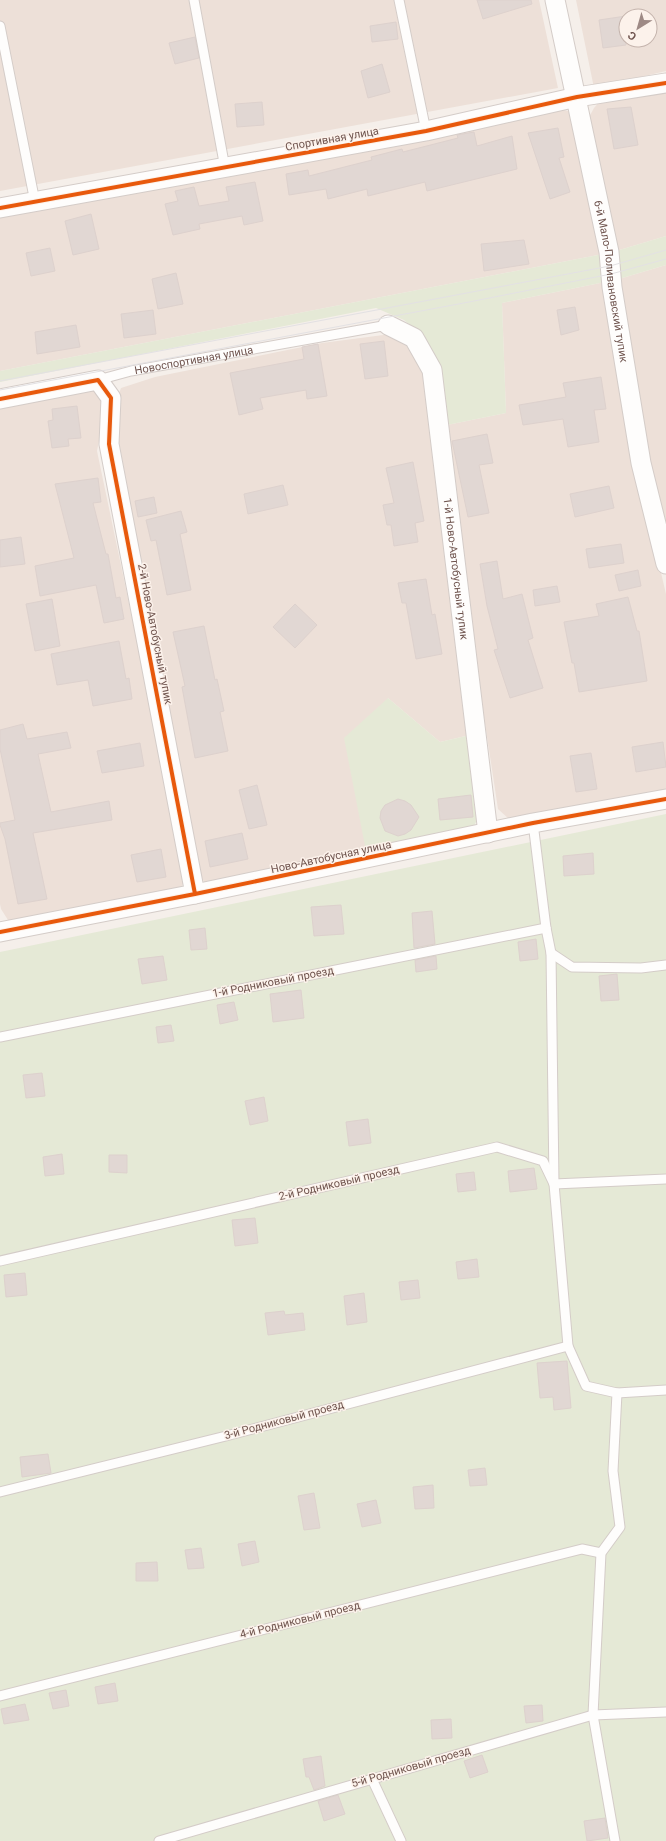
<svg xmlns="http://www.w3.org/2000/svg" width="666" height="1841" viewBox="0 0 666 1841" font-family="Roboto,sans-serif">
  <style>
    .residential { fill: #ede0d8; fill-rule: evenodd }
    .green { fill: #e5e9d6 }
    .building { fill: #e1d7d3; stroke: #ddd1cd }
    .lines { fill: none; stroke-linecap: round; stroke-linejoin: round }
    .service-casing { stroke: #d4ccc8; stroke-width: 11 }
    .minor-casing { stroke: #d4ccc8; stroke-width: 21 }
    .service { stroke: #fefdfc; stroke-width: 9 }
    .minor { stroke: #fefdfc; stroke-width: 19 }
    .tram { stroke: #e3e1e3; stroke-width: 1 }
    .cycleway-casing { stroke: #fcf2eb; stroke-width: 6 }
    .cycleway { stroke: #e8590c; stroke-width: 4 }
    .labels { text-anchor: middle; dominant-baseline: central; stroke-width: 3; stroke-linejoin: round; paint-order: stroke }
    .street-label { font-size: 11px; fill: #6f544e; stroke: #fcf2eb }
  </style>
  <rect width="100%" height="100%" fill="#f5efea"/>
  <path class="residential" d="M0,0h539l19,88 -558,103z
    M576,0h90v71l-72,17zM626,16h24v24h-24z
    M666,88v148l-50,15 -28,-132 6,-11 7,-8z
    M551,108l17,3 5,8 30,135 -603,117v-158z
    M666,265v270l-18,-75 -29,-181z
    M605,282l31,184 30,128v199l-156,27 -12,-11 -38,-251 -18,-132 64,-13 -4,-110z
    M391,334l19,8 16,27 44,366 -30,7 -52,-44 -22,153 -161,32 -7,-11 -80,-436 -1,-37 4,-11 34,-11 167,-34z
    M83,383l18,13 4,13 -8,42 89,424 -4,11 -8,8 -158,29 -8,-3 -7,-11 -1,-5v-505z"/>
  <path class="green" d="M666,236v29l-47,14 -3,-28z
    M603,254l2,28 -103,21 4,110 -64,13 -21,-92 -17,-14 -28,-12 -376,74v-11z
    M388,698l52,44 30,-7 7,85 -3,6 -108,25 -22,-113z
    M666,814v1027h-666v-889z"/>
  <path class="building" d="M477,0h54l1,4 -49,15z
    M626,16v29l-23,3 -4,-28z
    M396,22l2,17 -26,3 -2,-16z
    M195,37l4,21 -24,6 -6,-21z
    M382,64l8,28 -22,6 -7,-27z
    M262,102l2,23 -27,2 -2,-23z
    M631,107l7,38 -24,4 -7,-40z
    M558,128l6,29 -5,1 11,34 -20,7 -22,-66z
    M474,132l3,14 35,-10 5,33 -90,22 -2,-9 -57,14 -1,-7 -39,10 -2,-10 -37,6 -3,-21 22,-4 1,6 63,-16 -1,-3 31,-8 1,3 55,-14 -1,-3z
    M255,182l8,39 -19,4 -2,-9 -43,8 1,5 -27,6 -8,-31 13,-3 -3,-10 19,-4 5,19 30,-5 -3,-14z
    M91,214l8,35 -26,6 -8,-34z
    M524,240l5,24 -45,7 -3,-27z
    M50,248l5,23 -24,5 -5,-23z
    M176,273l7,31 -25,5 -6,-30z
    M575,307l4,23 -18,5 -4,-25z
    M153,310l3,24 -32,4 -3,-24z
    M76,325l4,22 -43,7 -2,-22z
    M384,341l4,35 -23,3 -5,-35z
    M318,344l9,52 -20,3 -1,-9 -46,8 3,11 -24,6 -9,-42 74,-14 -2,-12z
    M601,377l5,32 -12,1 5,32 -31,5 -5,-28 -40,6 -4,-20 47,-8 -3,-14z
    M77,406l4,32 -13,1 1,7 -17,2 -4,-27 5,-1 -1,-11z
    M487,434l6,29 -14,2 10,48 -21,4 -16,-76z
    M413,462l11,59 -9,2 3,19 -24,4 -3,-21h-4l-4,-20 11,-2 -8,-35z
    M98,478l3,24 -8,1 13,51h2l8,44 4,-1 4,22 -20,4 -8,-38 -56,11 -5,-30 39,-8 -19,-74z
    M283,485l5,20 -40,9 -4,-20z
    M609,486l5,22 -39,9 -5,-23z
    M154,497l3,16 -19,4 -3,-16z
    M181,511l6,21 -7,2 11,56 -24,5 -11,-55 -5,1 -5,-21z
    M21,537l4,27 -25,3v-27z
    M621,544l3,19 -35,5 -3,-19z
    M497,561l6,38 19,-5 11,44 -5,2 15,48 -33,10 -16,-48 4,-1 -11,-43 -7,-42z
    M638,570l3,16 -22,5 -4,-16z
    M426,579l6,36 3,-1 7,40 -26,5 -10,-56h-4l-4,-20z
    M557,586l3,16 -25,4 -2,-16z
    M628,597l9,34h2l8,50 -68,11 -5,-29h-2l-8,-41 35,-6 -3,-12z
    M52,599l8,47 -25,5 -9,-47z
    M295,604l22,21 -22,23 -22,-21z
    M204,626l11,54 2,-1 7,32 -4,1 8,39 -33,7 -13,-71 3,-1 -12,-54z
    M119,641l7,38 3,-1 3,21 -39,7 -5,-26 -31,5 -6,-31z
    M23,724l4,15 40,-7 4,16 -33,6 13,58 58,-11 3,19 -79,13 14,66 -29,5 -13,-65 -5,-14v-2l15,-3 -15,-71v-19z
    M663,742l3,25 -30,5 -4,-25z
    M140,743l4,23 -42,7 -5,-22z
    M591,753l6,36 -21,3 -6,-36z
    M257,785l10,40 -18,4 -10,-39z
    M471,795l2,22 -33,3 -2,-21z
    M398,799l7,2 6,4 8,12 -8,13 -6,4 -7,2 -13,-5 -5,-13 1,-7 4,-6z
    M242,833l6,26 -38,8 -5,-26z
    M161,849l5,28 -29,5 -6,-27z
    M593,853l1,21 -30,2 -1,-20z
    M341,905l3,29 -30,2 -3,-29z
    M432,911l3,33 -21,4 -2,-35z
    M205,928l2,21 -16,1 -2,-20z
    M536,939l2,20 -18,2 -2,-19z
    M163,956l4,24 -25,4 -4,-25z
    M436,956l1,13 -21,3 -1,-12z
    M617,974l2,26 -18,1 -2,-25z
    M301,990l3,28 -31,4 -3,-28z
    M234,1002l4,18 -18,4 -3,-19z
    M171,1025l3,16 -16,2 -2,-16z
    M42,1073l3,23 -19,2 -3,-23z
    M264,1097l4,24 -18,4 -5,-24z
    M368,1119l3,24 -22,3 -3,-24z
    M62,1154l2,20 -19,2 -2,-19z
    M109,1155h18v18l-18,-1z
    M534,1168l3,21 -27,3 -2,-21z
    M474,1172l2,18 -18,2 -2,-18z
    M255,1218l3,25 -23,3 -3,-26z
    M477,1259l2,18 -21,2 -2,-17z
    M25,1273l2,22 -21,2 -2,-22z
    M418,1280l2,18 -19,2 -2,-18z
    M364,1293l3,29 -20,3 -3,-29z
    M284,1311l1,4 18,-2 2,17 -37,5 -3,-22z
    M567,1361l4,47 -17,2 -1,-13 -13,1 -3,-35z
    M48,1454l3,19 -29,4 -2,-20z
    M485,1468l2,17 -17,1 -2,-16z
    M433,1485l1,23 -19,1 -2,-22z
    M314,1493l6,35 -16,2 -6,-34z
    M376,1500l5,23 -19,4 -5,-23z
    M255,1541l4,21 -17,4 -4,-22z
    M201,1548l3,20 -16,1 -3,-19z
    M157,1562l1,19h-22v-18z
    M115,1683l3,18 -20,3 -3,-17z
    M66,1690l3,16 -16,3 -4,-16z
    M25,1704l4,16 -25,4 -3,-15z
    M542,1705l1,16 -17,2 -2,-17z
    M451,1719l1,19 -20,1 -1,-19z
    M482,1755l6,17 -18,6 -6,-17z
    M321,1756l4,30 -11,4 -5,-13h-3l-3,-18z
    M338,1795l7,19 -21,7 -6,-20z
    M605,1818l3,20 -21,3 -3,-20z"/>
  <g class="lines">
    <defs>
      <g id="service">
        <path d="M194,0l31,168"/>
        <path d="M399,0l27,131"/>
        <path d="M0,26l35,176"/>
        <path id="s1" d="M98,380l33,-9 257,-46"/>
        <path d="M533,823l13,105 5,25 3,231 14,162 18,40 31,7 -4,78 7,56 -19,26 -8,162 22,126"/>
        <path d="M551,953l21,14 69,1 25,-3"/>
        <path d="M0,1037l546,-109"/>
        <path d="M0,1261l497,-114 46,14 11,23 112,-5"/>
        <path d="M617,1393l49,-3"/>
        <path d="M0,1492l226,-56 342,-90"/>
        <path d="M0,1696l582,-147 19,4"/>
        <path d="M372,1779l29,62"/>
        <path d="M159,1841l434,-126 73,-3"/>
      </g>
      <g id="minor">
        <path id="s2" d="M555,0l54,252 3,35 29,176 25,101"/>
        <path d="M0,208l426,-77 151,-34 89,-14"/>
        <path id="s3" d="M388,325l26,13 18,32 56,463"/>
        <path d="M0,399l98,-19 13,18 -2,46 86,450"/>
        <path d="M0,932l195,-38 338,-71 133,-24"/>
      </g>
    </defs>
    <use href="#service" class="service-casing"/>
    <use href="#minor" class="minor-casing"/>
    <use href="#service" class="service"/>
    <use href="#minor" class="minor"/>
    <path class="tram" d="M0,381l610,-115 56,-16
      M0,390l469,-88 142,-28 55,-15"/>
    <defs>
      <path id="cycleway" d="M0,208l426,-77 151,-34 89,-14
        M0,399l98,-19 13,18 -2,46 86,450
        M0,932l195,-38 338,-71 133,-24"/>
    </defs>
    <use href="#cycleway" class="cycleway-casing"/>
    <use href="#cycleway" class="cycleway"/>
  </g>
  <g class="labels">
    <g class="street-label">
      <text transform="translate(332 139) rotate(-10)">Спортивная улица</text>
      <text stroke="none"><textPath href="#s2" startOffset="287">6-й Мало-Поливановский тупик</textPath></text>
      <text stroke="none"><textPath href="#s1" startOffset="98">Новоспортивная улица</textPath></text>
      <text stroke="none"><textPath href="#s3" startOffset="266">1-й Ново-Автобусный тупик</textPath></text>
      <text transform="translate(155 634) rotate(79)">2-й Ново-Автобусный тупик</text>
      <text transform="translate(331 857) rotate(-12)">Ново-Автобусная улица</text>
      <text transform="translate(273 982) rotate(-11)">1-й Родниковый проезд</text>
      <text transform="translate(339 1183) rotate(-13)">2-й Родниковый проезд</text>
      <text transform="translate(284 1420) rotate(-15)">3-й Родниковый проезд</text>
      <text transform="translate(300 1620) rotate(-14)">4-й Родниковый проезд</text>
      <text transform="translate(411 1767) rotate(-16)">5-й Родниковый проезд</text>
    </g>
  </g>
  <g transform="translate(638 28) rotate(217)"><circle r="19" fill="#fcf2eb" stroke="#c4b3ac"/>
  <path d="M0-3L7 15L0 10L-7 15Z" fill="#9e8a85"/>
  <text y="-6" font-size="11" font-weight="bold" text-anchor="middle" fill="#6f544e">С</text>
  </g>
</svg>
